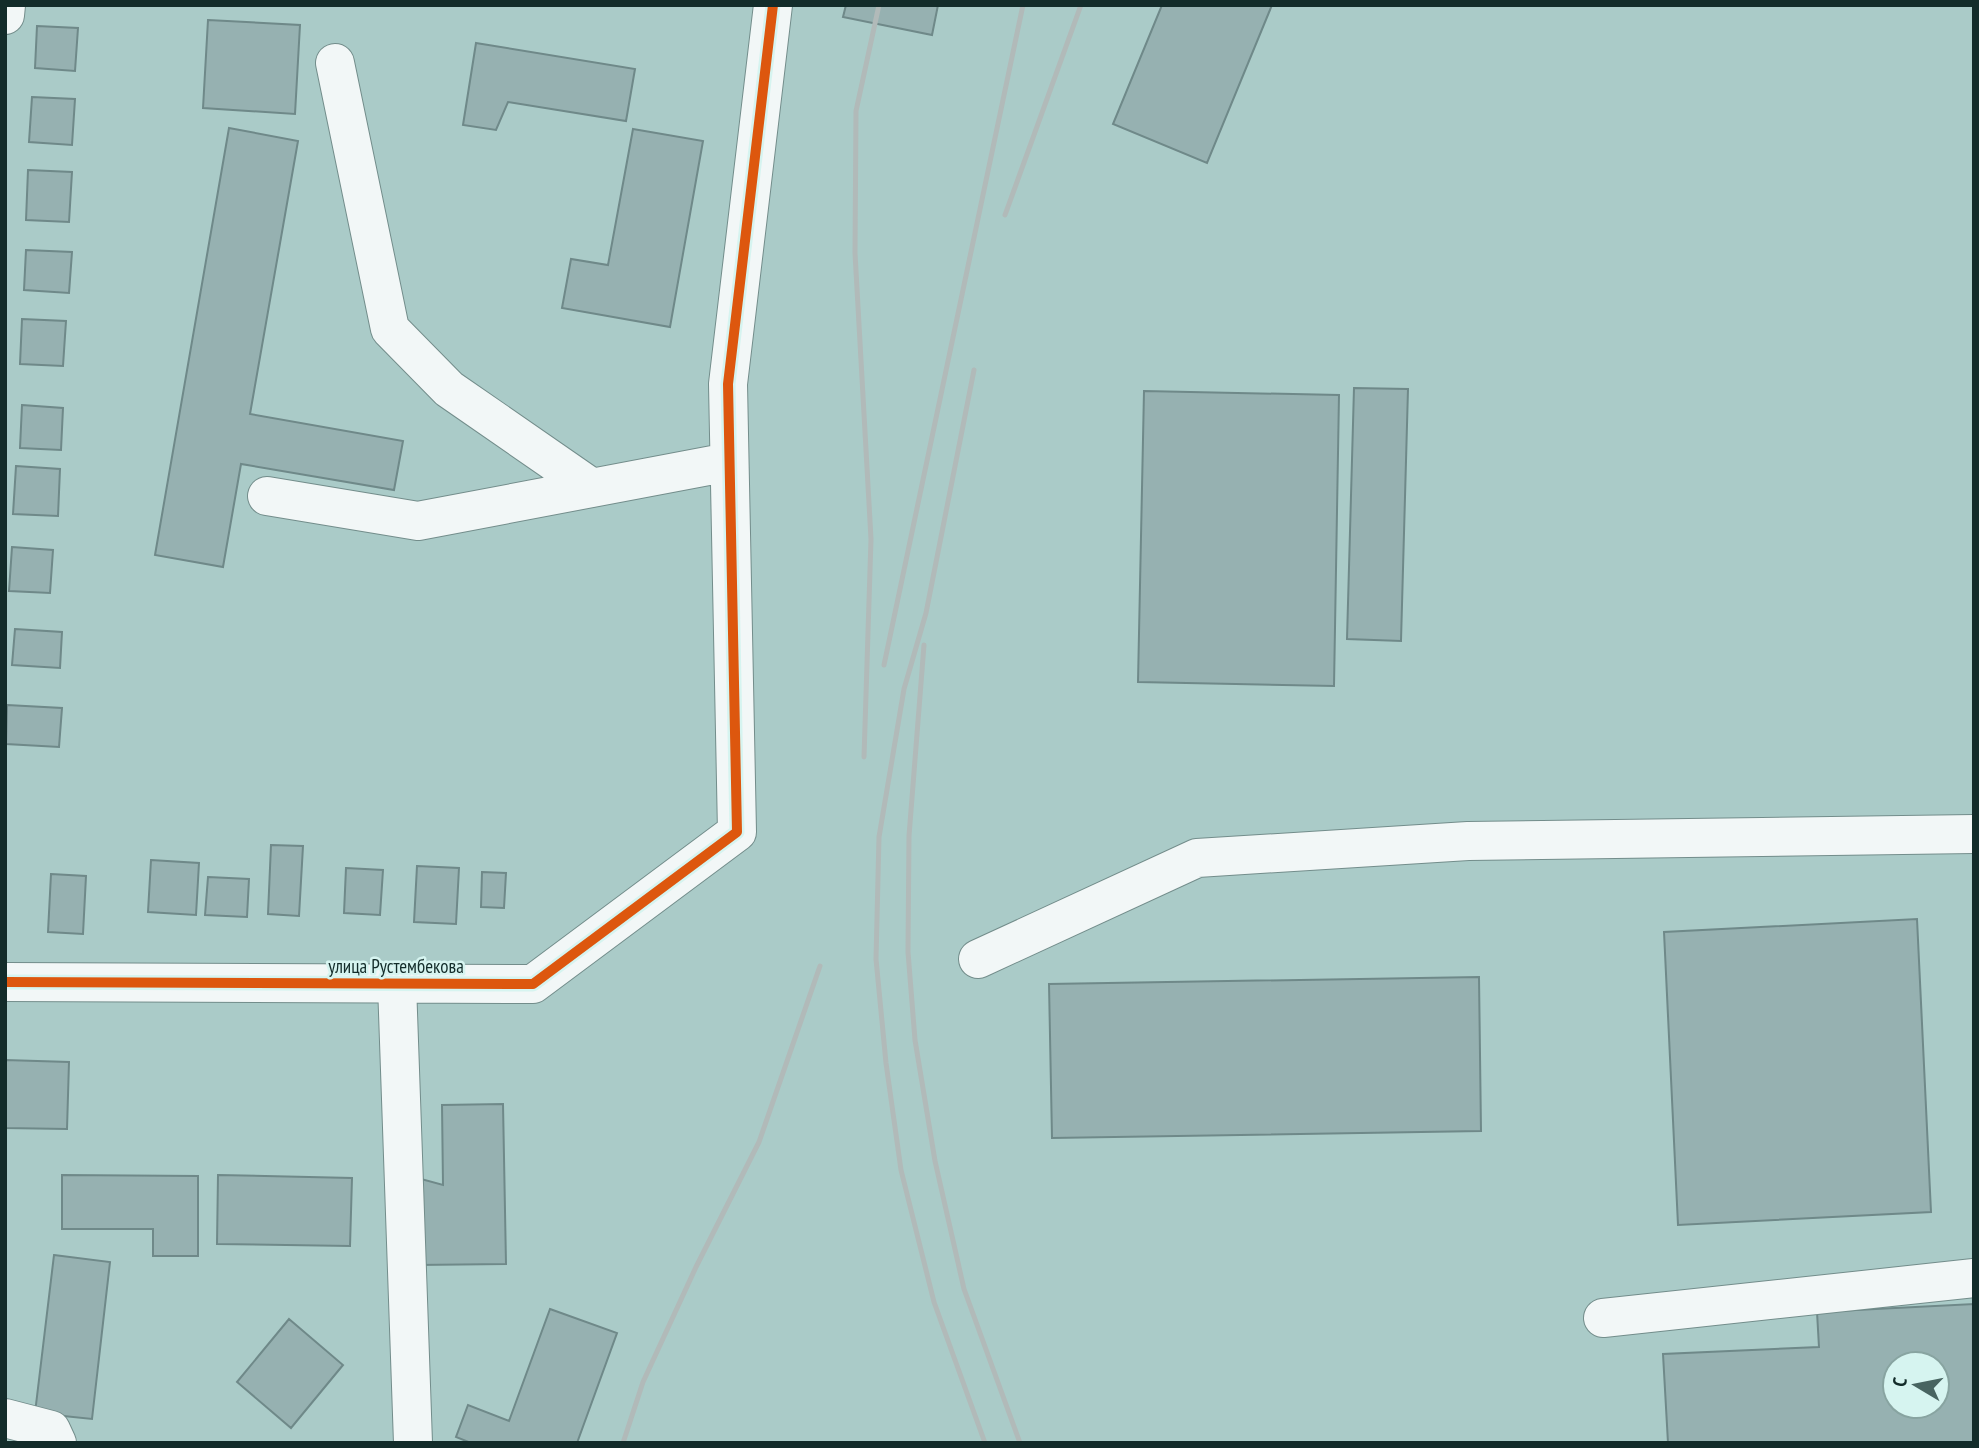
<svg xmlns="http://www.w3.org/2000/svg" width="1979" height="1448" viewBox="0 0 1979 1448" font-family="'PT Sans Narrow',sans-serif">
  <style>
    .building { fill: #96b1b1; stroke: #6f8989; stroke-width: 2; fill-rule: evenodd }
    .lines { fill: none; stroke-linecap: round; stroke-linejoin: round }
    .minor-casing { stroke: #738d8b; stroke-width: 40 }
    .minor { stroke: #f2f7f7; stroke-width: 38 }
    .rail { stroke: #b1bab9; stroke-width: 5 }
    .cycleway-casing { stroke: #d6f4f0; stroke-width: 15 }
    .cycleway { stroke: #dd570e; stroke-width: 10 }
    .labels { text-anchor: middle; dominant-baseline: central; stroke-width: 5; stroke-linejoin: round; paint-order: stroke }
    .street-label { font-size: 19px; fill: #132c2a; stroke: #d6f4f0 }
  </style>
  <rect width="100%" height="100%" fill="#aacbc8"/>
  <path class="building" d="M846,5h92l-6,30 -89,-18z
    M1162,5h110l-65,158 -94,-39z
    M208,20l92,5 -5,89 -92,-6z
    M37,26l41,2 -3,43 -40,-3z
    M476,43l159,26 -9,52 -118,-19 -12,28 -33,-5z
    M32,97l43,2 -3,46 -43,-3z
    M229,128l69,13 -48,273 153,27 -9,49 -153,-26 -18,103 -68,-12z
    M633,129l70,12 -33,186 -108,-19 9,-49 37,6z
    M28,170l44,2 -3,50 -43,-2z
    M26,250l46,2 -3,41 -45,-3z
    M22,319l44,2 -3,45 -43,-2z
    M1354,388l54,1 -7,252 -54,-2z
    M1144,391l195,4 -5,291 -196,-4z
    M22,405l41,3 -2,42 -41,-2z
    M16,466l44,3 -2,47 -45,-2z
    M12,547l41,3 -3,43 -41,-2z
    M15,629l47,3 -2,36 -48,-3z
    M7,705l55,3 -3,39 -53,-3z
    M271,845l32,1 -4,70 -31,-2z
    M151,860l48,3 -3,52 -48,-3z
    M417,866l42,2 -3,56 -42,-2z
    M346,868l37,2 -3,45 -36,-2z
    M482,872l24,1 -2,35 -23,-1z
    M51,874l35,2 -3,58 -35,-2z
    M208,877l41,2 -2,38 -42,-2z
    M1917,919l14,293 -253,13 -14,-293z
    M1479,977l2,154 -429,7 -3,-154z
    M5,1060l64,2 -2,67 -62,-1z
    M503,1104l3,160 -90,1 -2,-88 29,8 -1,-80z
    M62,1175l136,1v80h-45v-27h-91z
    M218,1175l134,3 -2,68 -133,-2z
    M54,1255l56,7 -18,157 -57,-6z
    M1974,1304v139h-306l-5,-89 156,-7 -2,-35zM1895,1364h42v42h-42z
    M550,1309l67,24 -40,110h-106l-15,-6 12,-32 41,16z
    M289,1319l54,46 -52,63 -54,-46z"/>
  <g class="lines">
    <defs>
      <path id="minor" d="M5,15l1,-10
        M335,63l55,266 59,60 143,99
        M267,496l151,25 311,-59
        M978,959l219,-101 271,-17 506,-7
        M5,982l528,2 204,-152 -9,-448 45,-379
        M397,984l16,459
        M1603,1318l371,-40
        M5,1418l46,12 6,13"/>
    </defs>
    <use href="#minor" class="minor-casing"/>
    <use href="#minor" class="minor"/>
    <path class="rail" d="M1005,215l76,-210
      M974,370l-48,243 -22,76 -25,148 -3,122 10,104 15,107 33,132 51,141
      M924,645l-15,191 -1,116 7,88 20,121 29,128 56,154
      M884,665l139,-660
      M864,757l7,-218 -16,-286 1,-142 23,-106
      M623,1443l20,-61 53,-115 63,-125 61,-176"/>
    <defs>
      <path id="cycleway" d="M5,982l528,2 204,-152 -9,-448 45,-379"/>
    </defs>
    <use href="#cycleway" class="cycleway-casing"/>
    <use href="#cycleway" class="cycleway"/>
  </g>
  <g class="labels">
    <g class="street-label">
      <text x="396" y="966">улица Рустембекова</text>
    </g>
  </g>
  <rect width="1979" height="1448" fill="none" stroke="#132c2a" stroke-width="14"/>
  <g transform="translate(1916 1385) rotate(280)"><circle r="33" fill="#d6f4f0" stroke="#88a4a1" stroke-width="2"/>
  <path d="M0-5L12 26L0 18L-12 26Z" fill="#486461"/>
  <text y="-10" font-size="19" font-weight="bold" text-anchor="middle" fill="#132c2a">С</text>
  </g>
</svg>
